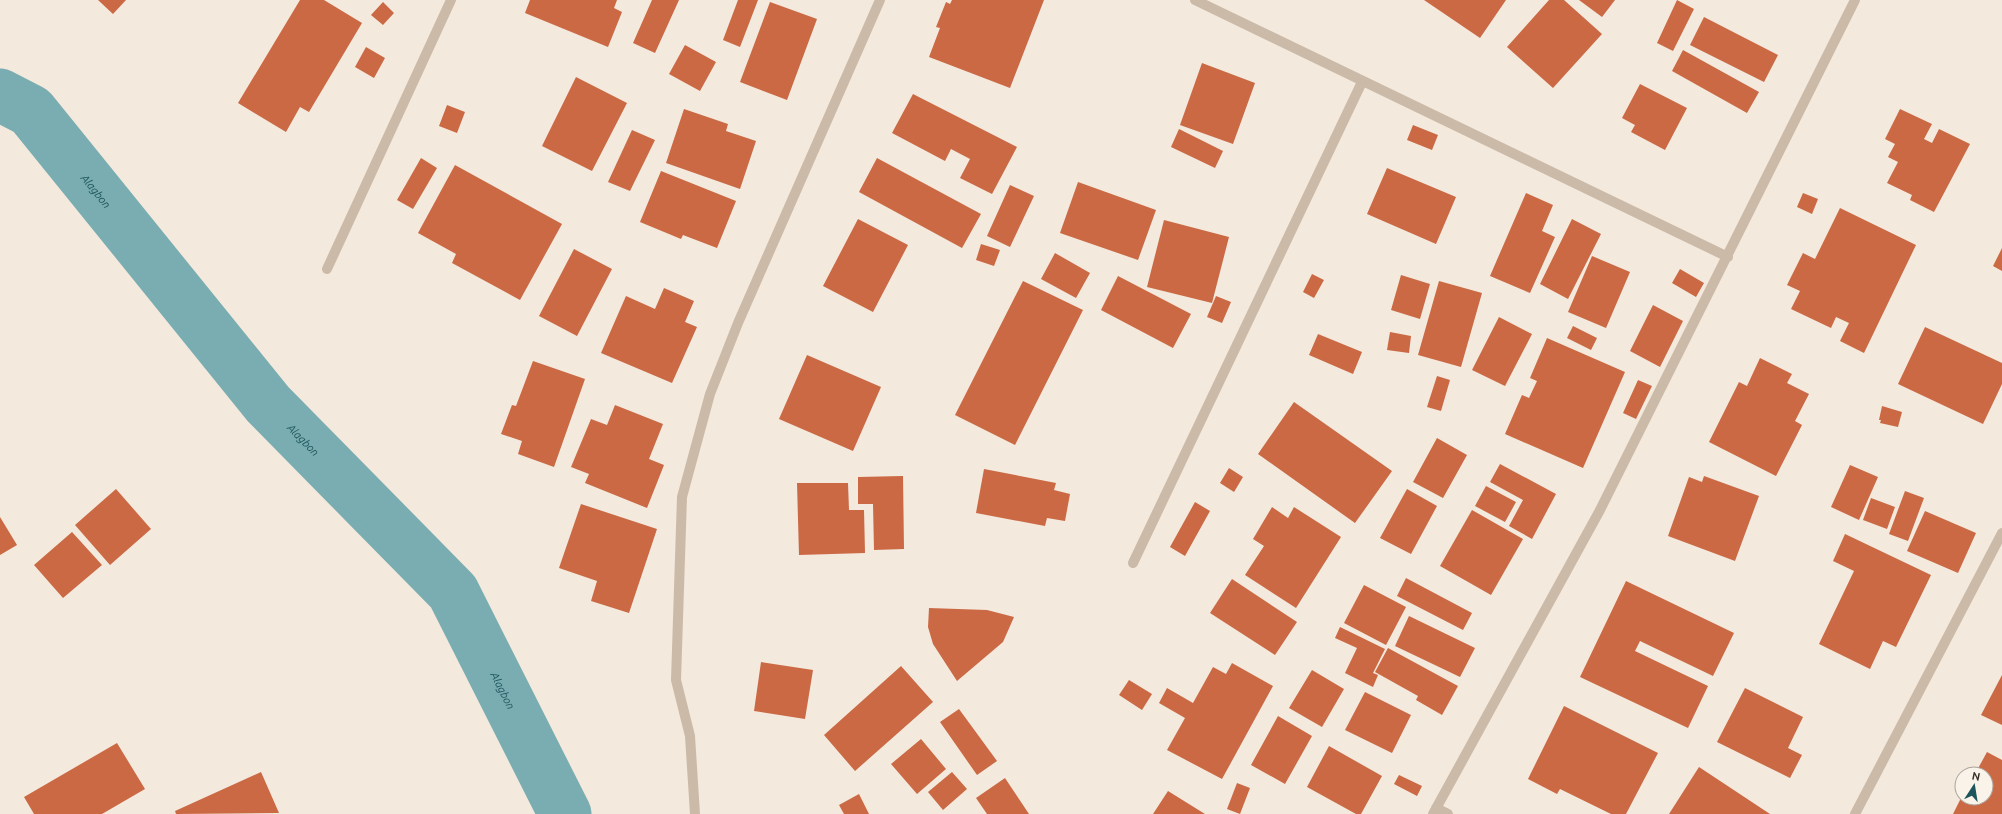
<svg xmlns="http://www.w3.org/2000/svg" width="2002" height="814" viewBox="0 0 2002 814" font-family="Ubuntu,sans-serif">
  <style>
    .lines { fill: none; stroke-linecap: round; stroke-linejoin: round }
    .river { stroke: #7aadb1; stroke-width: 53 }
    .building { fill: #ca6944 }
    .minor { stroke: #ccbaa8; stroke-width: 10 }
    .labels { text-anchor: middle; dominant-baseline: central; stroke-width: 3.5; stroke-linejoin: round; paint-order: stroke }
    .water-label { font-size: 11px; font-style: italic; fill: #1c565c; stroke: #faf3ea }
  </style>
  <rect width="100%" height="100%" fill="#f3e9dd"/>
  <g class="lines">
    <path class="river" id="s1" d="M0,95l31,16 237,293 185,188 112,222"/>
  </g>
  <path class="building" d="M98,0h28l-13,14z
    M300,0h24l38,23 -53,89 -9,-5 -14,25 -48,-29z
    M530,0h87l-3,8 8,4 -14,35 -83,-34z
    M652,0h27l-24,53 -22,-10z
    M738,0h20l-18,47 -17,-7z
    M952,0h92l-34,88 -81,-31 11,-29 -4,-1 10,-25 4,2z
    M1424,0h82l-26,38z
    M1549,0h15l38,34 -49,54 -46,-41z
    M1579,0h36l-13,17z
    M1677,0l17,9 -21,42 -16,-8z
    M383,2l11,11 -11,12 -12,-10z
    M770,2l47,17 -30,81 -47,-18z
    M1704,17l74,38 -14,27 -74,-37z
    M685,45l31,17 -16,29 -31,-17z
    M366,47l19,11 -11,20 -19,-11z
    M1683,50l76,42 -12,21 -75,-42z
    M1202,63l53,20 -22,61 -53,-19z
    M576,77l51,26 -35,68 -50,-25z
    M1640,84l47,24 -22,42 -34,-18 4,-7 -13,-7z
    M913,94l104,53 -25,47 -32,-16 10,-19 -19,-10 -6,12 -53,-28z
    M447,105l18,7 -8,21 -18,-7z
    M684,109l44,15 -2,7 30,10 -16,48 -74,-26z
    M1900,109l32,15 -8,15 8,4 7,-14 31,15 -36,68 -24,-12 2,-5 -25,-12 11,-21 -10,-5 7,-13 -10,-5z
    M1413,125l25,10 -6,15 -25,-10z
    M1179,129l44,22 -8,17 -44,-21z
    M632,130l23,10 -25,51 -22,-9z
    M421,158l16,10 -24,41 -16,-9z
    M877,158l104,56 -19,34 -103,-56z
    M455,165l107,59 -42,76 -68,-37 4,-9 -38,-21z
    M1387,168l69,29 -20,47 -69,-30z
    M661,171l75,30 -19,47 -34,-13 -2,4 -41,-17z
    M1078,182l78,28 -18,50 -78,-27z
    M1010,185l24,11 -24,51 -23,-11z
    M1526,193l27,12 -11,26 13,6 -25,56 -40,-17z
    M1803,193l15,6 -6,15 -15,-7z
    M1840,208l76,37 -52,108 -24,-12 9,-18 -13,-6 -5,11 -40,-19 9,-18 -13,-6 16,-32 12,6z
    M858,219l50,26 -35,67 -50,-26z
    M1572,219l29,15 -33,65 -28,-15z
    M1164,220l65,17 -17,66 -65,-16z
    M981,244l19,6 -6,16 -18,-6z
    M2002,248v23l-9,-5z
    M574,249l38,20 -35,67 -38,-20z
    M1055,253l35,20 -14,25 -35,-19z
    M1592,256l38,16 -24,56 -38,-16z
    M1680,269l24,14 -8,14 -24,-14z
    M1312,274l12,6 -10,18 -11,-6z
    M1401,275l29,9 -10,35 -29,-9z
    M1118,276l73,38 -18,34 -72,-38z
    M1023,281l60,29 -68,135 -60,-30z
    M1439,281l43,12 -21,74 -43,-12z
    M664,288l30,13 -9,21 12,5 -25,56 -71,-30 25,-57 29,13z
    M1216,296l15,6 -9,21 -15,-6z
    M1653,305l30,16 -23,46 -30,-16z
    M1499,317l33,17 -27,52 -33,-16z
    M1573,326l24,12 -6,12 -24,-12z
    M1925,327l77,36v21l-19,40 -85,-40z
    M1390,332l21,4 -2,17 -22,-3z
    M1318,334l44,18 -9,22 -44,-19z
    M1547,338l78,34 -42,96 -78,-34 17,-39 7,3 8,-17 -7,-3z
    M807,355l74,32 -28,64 -74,-32z
    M1760,358l32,16 -5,9 22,11 -14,27 7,4 -26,51 -67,-34 30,-60 8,4z
    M533,361l52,18 -31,88 -36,-13 4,-13 -21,-7 11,-29 4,1z
    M1437,376l13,4 -9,31 -14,-4z
    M1638,380l14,6 -16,33 -13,-6z
    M1294,402l98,69 -37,52 -97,-69z
    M615,405l48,19 -14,35 15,6 -17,43 -62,-25 4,-9 -18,-7 20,-48 16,6z
    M1882,406l20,6 -4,15 -18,-4 1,-3h-2z
    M1437,438l30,17 -24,43 -30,-16z
    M1500,464l56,30 -24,45 -23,-13 14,-26 -33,-18z
    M1850,465l28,12 -19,43 -28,-13z
    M1229,468l14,9 -9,15 -14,-9z
    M984,469l72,14 -2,7 16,4 -5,27 -18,-3 -2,8 -69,-13z
    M903,476l1,73 -30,1 -1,-46h-15v-27z
    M1704,476l55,20 -24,65 -67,-25 21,-59 13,5z
    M797,483h51l1,27h15l1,43 -66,2z
    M1486,486l30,16 -11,20 -30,-16z
    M116,489l35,40 -41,36 -35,-40z
    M1407,489l30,17 -26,48 -31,-16z
    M1905,491l19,7 -16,43 -19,-7z
    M1871,498l24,9 -8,22 -24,-9z
    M1195,502l15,9 -25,45 -15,-9z
    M581,504l76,25 -28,84 -38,-12 6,-20 -38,-13z
    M1272,507l16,11 6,-11 47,30 -45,71 -51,-33 19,-29 -11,-7z
    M1472,510l51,29 -32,56 -51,-29z
    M1925,511l51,22 -18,40 -51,-22z
    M0,517l17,28 -17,10z
    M72,532l30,33 -39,33 -29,-33z
    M1845,534l86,41 -35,72 -13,-6 -13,28 -51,-25 35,-73 -21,-10z
    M1406,578l66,35 -9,17 -66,-34z
    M1232,579l65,43 -22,33 -65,-42z
    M1626,581l108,52 -21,43 -73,-35 -5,10 73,35 -20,42 -108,-51z
    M1364,585l42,22 -20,38 -42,-22z
    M929,608l58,2 27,7 -11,25 -46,39 -24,-37 -5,-17z
    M1409,616l66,32 -15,29 -65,-31z
    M1340,627l45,22 -12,24 5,2 -5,12 -28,-14 12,-25 -22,-10z
    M1388,648l70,38 -16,29 -26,-15 2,-4 -43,-24z
    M761,662l52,8 -8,49 -51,-8z
    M1232,663l41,23 -51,93 -55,-29 18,-32 -26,-15 8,-15 26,15 20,-36 13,7z
    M901,666l32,36 -78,69 -31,-36z
    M1312,670l32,19 -22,38 -33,-19z
    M2002,675v50l-21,-10z
    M1129,680l23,14 -10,16 -23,-15z
    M1745,688l58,29 -15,31 14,7 -12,23 -73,-36z
    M1365,692l46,23 -19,38 -47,-23z
    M1564,706l94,47 -32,61h-15l-51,-25 -3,5 -29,-15z
    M959,709l38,52 -20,14 -37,-53z
    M1278,716l34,20 -27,48 -34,-19z
    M921,739l25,30 -29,25 -26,-30z
    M117,743l28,46 -43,25h-68l-10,-17z
    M1329,746l53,30 -21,38h-5l-49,-27z
    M1987,752l15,8v54h-49l8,-16h25v-24h-11z
    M1699,767l71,47h-101z
    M261,772l18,41 -103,1 -1,-3z
    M952,772l15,17 -24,21 -15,-18z
    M1399,775l23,11 -5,10 -23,-12z
    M1005,778l24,36h-42l-11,-16z
    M1237,783l13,5 -10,26 -13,-5z
    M1168,791l37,23h-52z
    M859,794l10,20h-25l-5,-9z"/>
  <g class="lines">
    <path class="minor" d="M1195,0l533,257
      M327,269l124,-269
      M1133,563l229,-481
      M1436,808l12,6
      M695,814l-5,-78 -14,-56 6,-183 28,-103 28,-71 142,-323
      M1433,814l167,-304 255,-510
      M1855,814l147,-281"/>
  </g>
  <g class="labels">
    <g class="water-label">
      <text stroke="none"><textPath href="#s1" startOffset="138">Alagbon</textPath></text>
      <text stroke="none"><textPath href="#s1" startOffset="462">Alagbon</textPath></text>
      <text stroke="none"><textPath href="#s1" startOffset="786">Alagbon</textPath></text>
    </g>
  </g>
  <g transform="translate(1974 786) rotate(12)"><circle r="19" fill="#faf3ea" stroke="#aca49c"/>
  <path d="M0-3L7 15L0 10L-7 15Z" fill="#1c565c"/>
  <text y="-6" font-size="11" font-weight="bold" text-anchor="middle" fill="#382e28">N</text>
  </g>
</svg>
